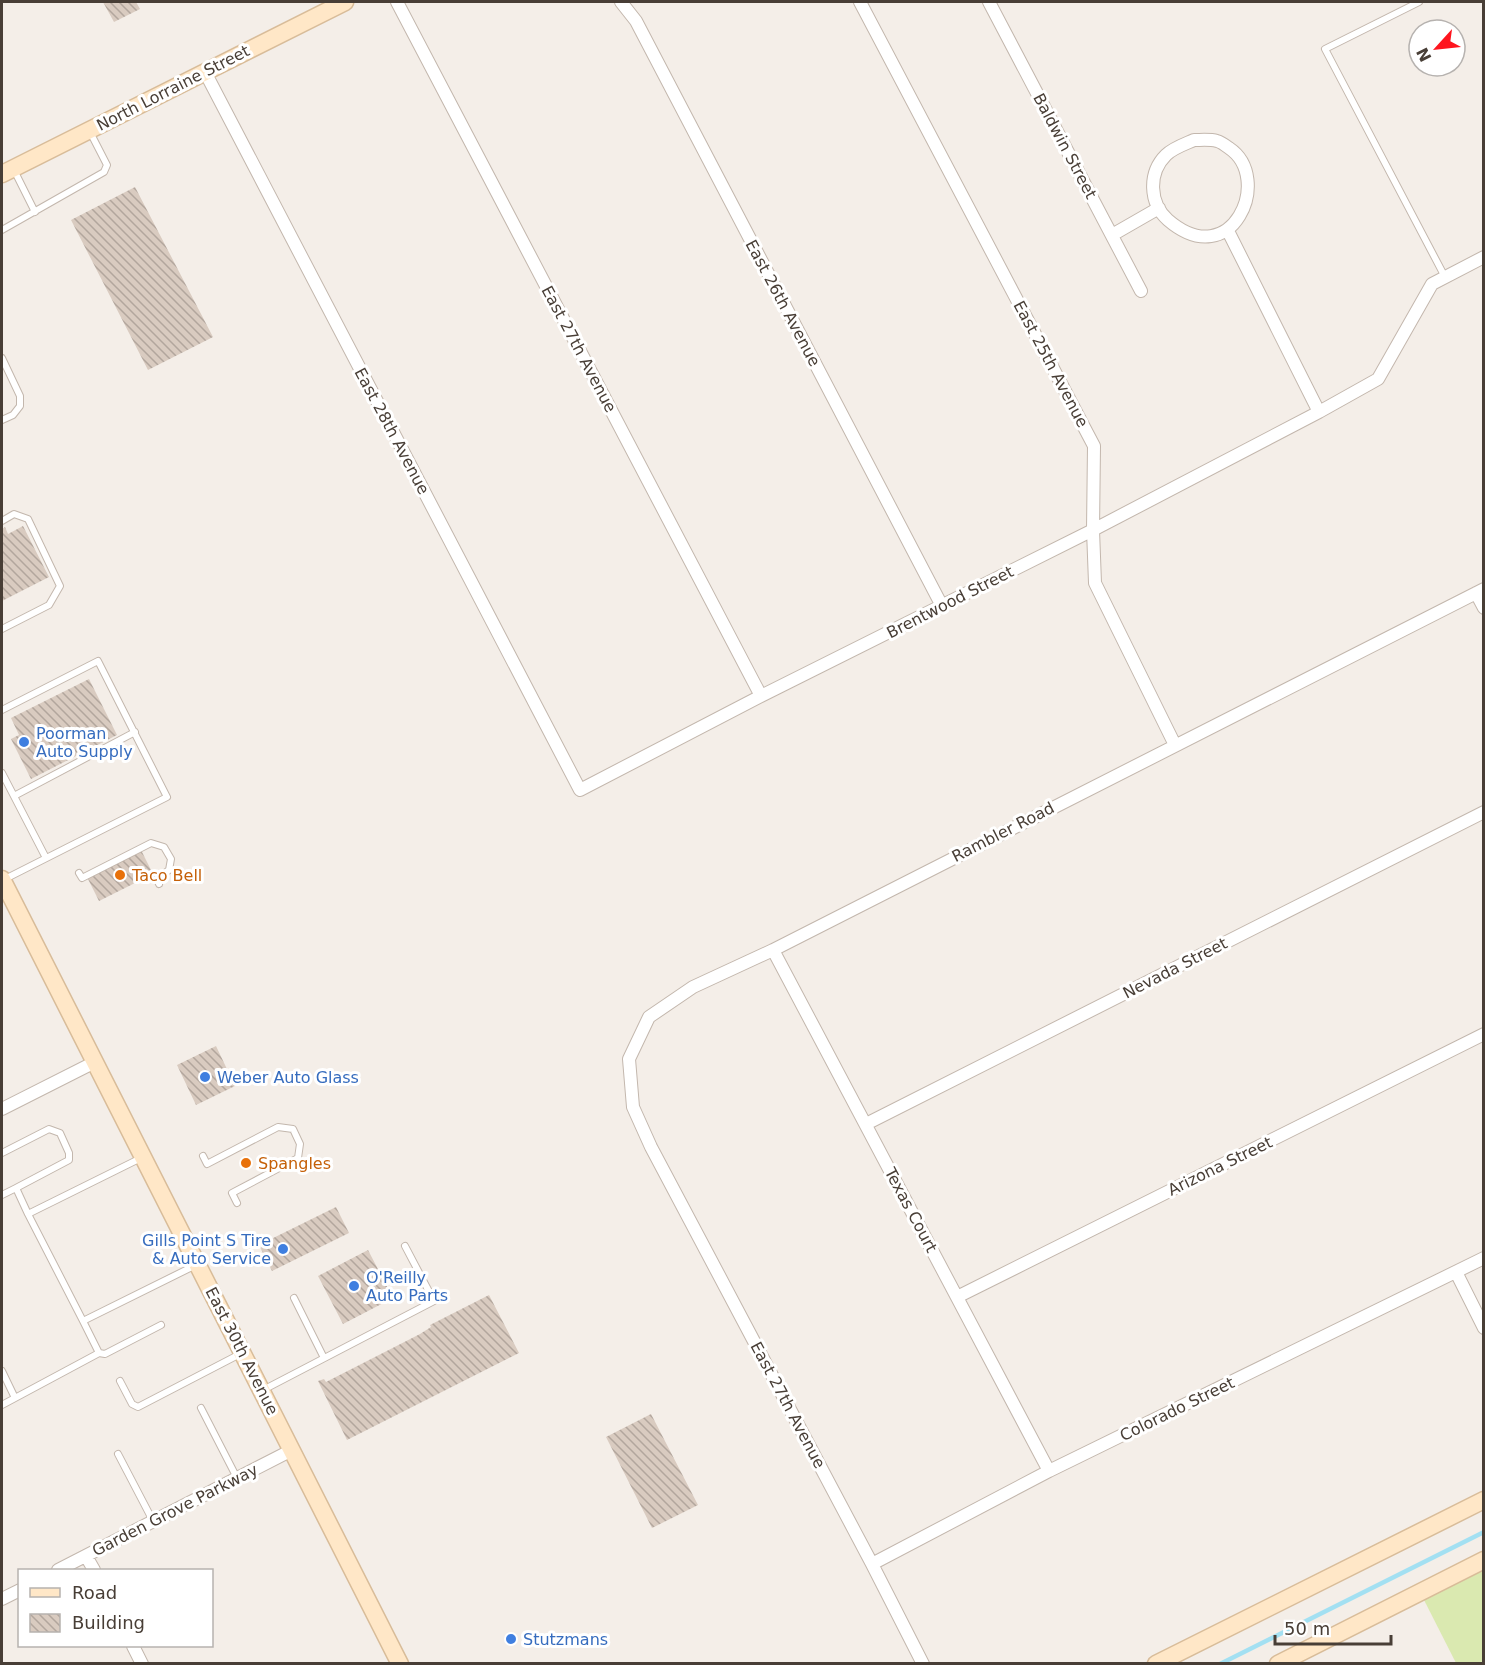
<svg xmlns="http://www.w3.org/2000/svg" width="1485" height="1665" viewBox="0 0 1485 1665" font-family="'DejaVu Sans',sans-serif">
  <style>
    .grass { fill: #dae9b0 }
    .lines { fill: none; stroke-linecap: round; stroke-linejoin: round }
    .stream { stroke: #a3e0f2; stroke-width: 4.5 }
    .building { fill: url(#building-back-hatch) }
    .lane-casing { stroke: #c3b7ad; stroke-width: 8 }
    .street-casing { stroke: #c3b7ad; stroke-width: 14 }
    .secondary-casing { stroke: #d8bc99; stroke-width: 19 }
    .lane { stroke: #fff; stroke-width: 6 }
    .street { stroke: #fff; stroke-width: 12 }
    .secondary { stroke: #ffe7c7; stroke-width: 16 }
    .shop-dot { fill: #3f7fe0; stroke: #fff; stroke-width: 2 }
    .food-dot { fill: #e8710a; stroke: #fff; stroke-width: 2 }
    .labels { text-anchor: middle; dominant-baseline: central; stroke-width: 6; stroke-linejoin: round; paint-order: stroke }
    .street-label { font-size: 16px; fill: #483e36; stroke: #fff }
    .shop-label { font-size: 16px; fill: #366cbe; stroke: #fff; text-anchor: start }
    .food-label { font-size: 16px; fill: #c56008; stroke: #fff; text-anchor: start }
  </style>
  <defs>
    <pattern id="building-back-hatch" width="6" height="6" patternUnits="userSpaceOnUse" patternTransform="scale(1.5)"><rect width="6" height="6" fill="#d9cbc0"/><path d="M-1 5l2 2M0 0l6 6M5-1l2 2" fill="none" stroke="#b2a69d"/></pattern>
  </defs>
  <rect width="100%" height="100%" fill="#f4eee8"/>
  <path class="grass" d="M1483,1570v93h-27l-32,-63z"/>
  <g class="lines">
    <path class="stream" d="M1220,1664l264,-132"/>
  </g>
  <path class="building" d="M103,2h33l4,7 -26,13z
    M135,187l78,150 -65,33 -77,-150z
    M23,526l26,51 -47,24v-72l3,-2 3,7z
    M89,679l28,56 -86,44 -20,-40 8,-4 -8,-17z
    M141,850l12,24 -54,27 -12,-24z
    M216,1046l19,40 -39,19 -19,-40z
    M336,1207l13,26 -77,38 -13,-26z
    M368,1250l25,48 -50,26 -25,-48z
    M489,1295l30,58 -172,87 -29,-59 6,-2 2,3 94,-48 11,-7 -1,-2z
    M651,1414l47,91 -46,23 -46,-91z"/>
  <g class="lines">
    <defs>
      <path id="lane" d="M1419,2l-94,47 120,228
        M14,170l21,42
        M2,230l102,-58 3,-7 -18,-35
        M2,358l18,38v10l-7,9 -11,5
        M2,521l12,-7 14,5 32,67 -11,19 -47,24
        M2,710l96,-49 69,136 -164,83
        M2,773l44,85
        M14,796l121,-64
        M79,873l3,5 69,-35 13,4 7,12 -2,11 -12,9 2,5
        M2,1153l47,-24 11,4 9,20v7l-53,28 12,26
        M203,1156l4,8 71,-37 15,2 7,15 -2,14 -66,35 5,10
        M143,1157l-115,57 55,107 113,-56
        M2,1195l14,-7
        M294,1298l30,60
        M83,1321l16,32 6,1 56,-29
        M2,1371l13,27
        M120,1381l12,23 6,3 104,-54
        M263,1390l171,-89 -29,-55
        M2,1405l97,-52
        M201,1408l36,70
        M118,1454l35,67"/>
      <path id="street" d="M397,2l364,694
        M621,2l15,19 306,585
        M860,2l234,444 -1,84 2,53 80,162
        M989,2l152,289
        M205,72l375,718 181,-94 332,-166 226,-118 59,-33 54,-95 52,-27
        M1194,140c7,0 16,-1 23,1 4,1 8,4 12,7 45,30 3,127 -61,72 -19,-17 -20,-47 -2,-65 7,-7 19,-11 28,-15z
        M1228,231l91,181
        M1112,235l47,-27
        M1476,593l8,15
        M773,950l276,521
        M2,1109l93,-47
        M866,1124l618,-312
        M1456,1272l28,56
        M957,1297l527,-263
        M86,1556l8,14
        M872,1564l177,-93 435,-213
        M58,1570l234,-120
        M2,1599l18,-9
        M133,1646l9,18
        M923,1664l-51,-100 -221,-417 -18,-40 -4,-48 20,-42 44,-30 80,-37 711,-361"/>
      <path id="secondary" d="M2,174l343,-172
        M2,879l398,785
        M1156,1664l328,-164
        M1278,1664l206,-104"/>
    </defs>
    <use href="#lane" class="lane-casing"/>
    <use href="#street" class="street-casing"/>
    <use href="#secondary" class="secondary-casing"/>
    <use href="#lane" class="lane"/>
    <use href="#street" class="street"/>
    <use href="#secondary" class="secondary"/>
  </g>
  <g class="shop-dot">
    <circle cx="24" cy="742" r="6"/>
    <circle cx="205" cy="1077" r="6"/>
    <circle cx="283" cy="1249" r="6"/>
    <circle cx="354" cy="1286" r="6"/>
    <circle cx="511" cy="1639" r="6"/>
  </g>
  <g class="food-dot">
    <circle cx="120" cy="875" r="6"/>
    <circle cx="246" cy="1163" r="6"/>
  </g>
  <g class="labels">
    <g class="street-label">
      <text transform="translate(173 88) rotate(-27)">North Lorraine Street</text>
      <text transform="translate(1065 146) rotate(62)">Baldwin Street</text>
      <text transform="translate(783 303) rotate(62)">East 26th Avenue</text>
      <text transform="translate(579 349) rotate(62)">East 27th Avenue</text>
      <text transform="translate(1051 364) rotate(62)">East 25th Avenue</text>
      <text transform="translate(392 431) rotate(62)">East 28th Avenue</text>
      <text transform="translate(950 602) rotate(-27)">Brentwood Street</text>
      <text transform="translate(1003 832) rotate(-27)">Rambler Road</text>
      <text transform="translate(1175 968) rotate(-27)">Nevada Street</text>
      <text transform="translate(1220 1166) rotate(-26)">Arizona Street</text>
      <text transform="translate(911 1210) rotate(62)">Texas Court</text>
      <text transform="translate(242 1351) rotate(63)">East 30th Avenue</text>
      <text transform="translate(788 1405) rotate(62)">East 27th Avenue</text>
      <text transform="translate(1177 1409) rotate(-26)">Colorado Street</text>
      <text transform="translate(175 1510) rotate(-27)">Garden Grove Parkway</text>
    </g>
    <g class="shop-label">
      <text x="36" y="733">Poorman<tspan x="36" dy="18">Auto Supply</tspan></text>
      <text x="217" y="1077">Weber Auto Glass</text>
      <text x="271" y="1240" text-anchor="end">Gills Point S Tire<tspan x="271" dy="18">&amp; Auto Service</tspan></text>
      <text x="366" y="1277">O'Reilly<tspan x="366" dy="18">Auto Parts</tspan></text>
      <text x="523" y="1639">Stutzmans</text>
    </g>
    <g class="food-label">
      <text x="132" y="875">Taco Bell</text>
      <text x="258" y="1163">Spangles</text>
    </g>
  </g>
  <rect width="1485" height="1665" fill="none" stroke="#483e36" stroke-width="6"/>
  <rect x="18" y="1569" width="195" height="78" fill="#ffffff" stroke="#b6b2af" stroke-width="1.5"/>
  <rect x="30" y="1588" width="30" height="9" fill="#ffe7c7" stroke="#b6b2af" stroke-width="1.5"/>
  <text x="72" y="1599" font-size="18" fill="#483e36">Road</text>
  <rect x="30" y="1614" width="30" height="18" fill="url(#building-back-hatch)" stroke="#b6b2af" stroke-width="1.5"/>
  <text x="72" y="1629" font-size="18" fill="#483e36">Building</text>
  <g transform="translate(1437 48) rotate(243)"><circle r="28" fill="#ffffff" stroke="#b6b2af" stroke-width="1.5"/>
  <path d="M0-4.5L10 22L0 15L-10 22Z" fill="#fe151e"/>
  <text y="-9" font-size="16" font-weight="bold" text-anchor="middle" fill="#483e36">N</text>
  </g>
  <path d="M1275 1635v9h116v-9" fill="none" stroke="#483e36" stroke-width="3"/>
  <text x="1284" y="1635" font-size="18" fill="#483e36" stroke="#ffffff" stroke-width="4.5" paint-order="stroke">50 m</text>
</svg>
